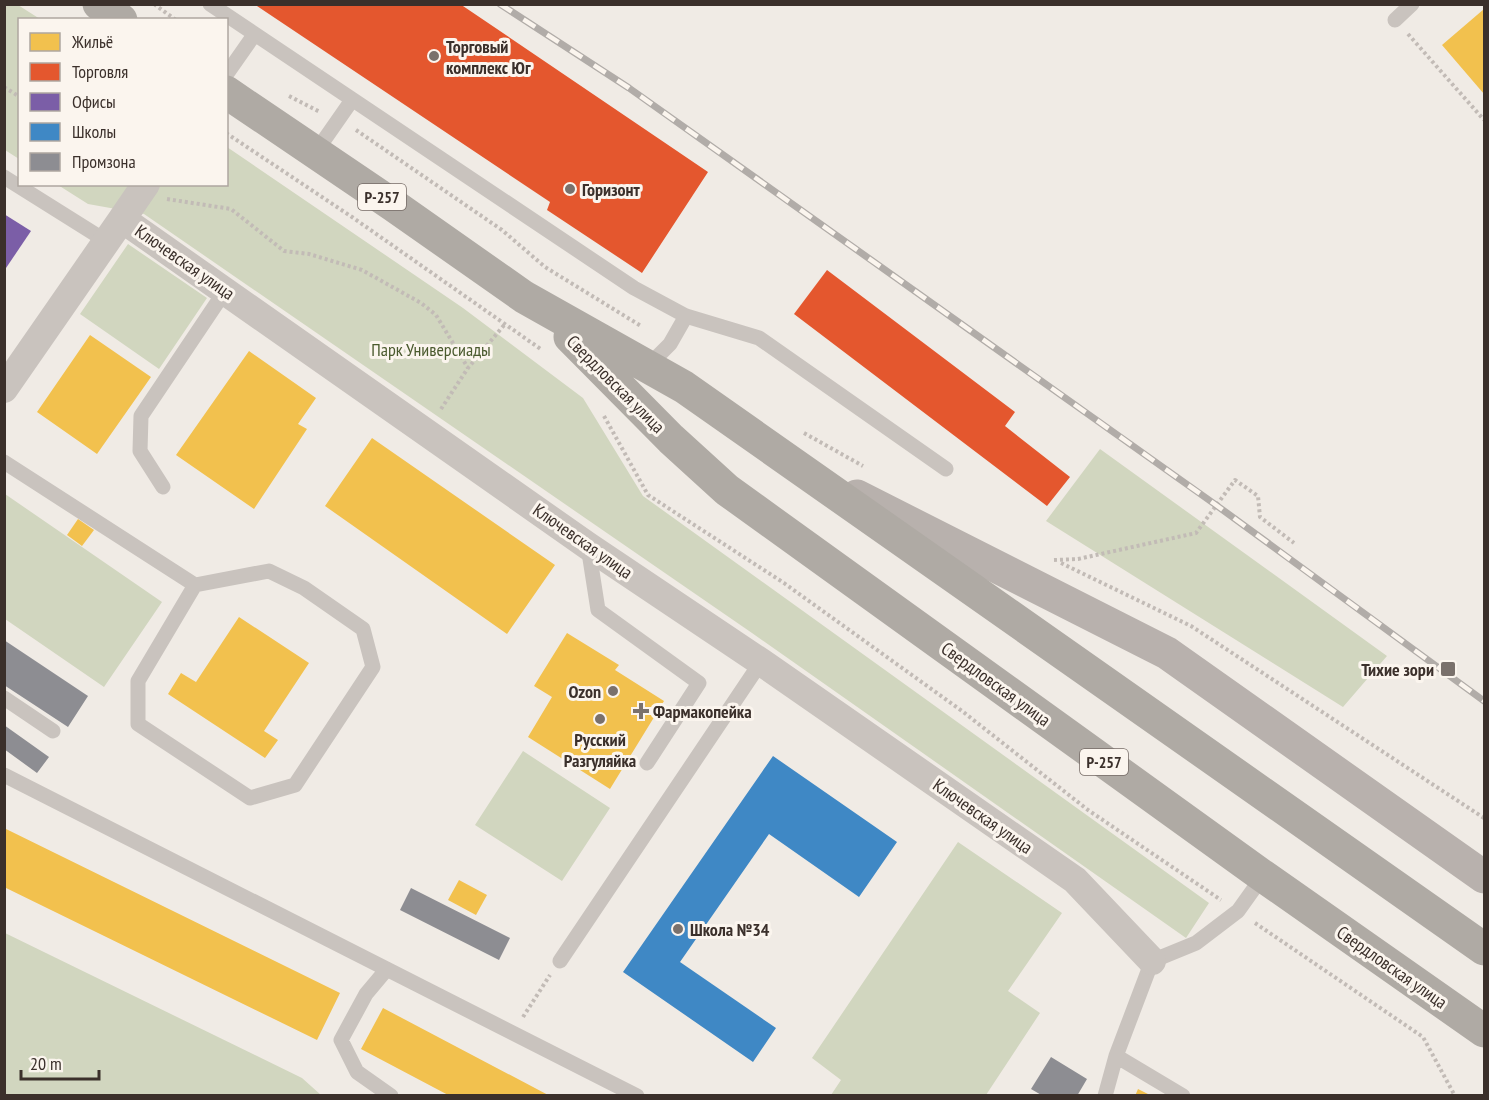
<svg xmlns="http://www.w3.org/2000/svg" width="1489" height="1100" viewBox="0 0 1489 1100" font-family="'PT Sans Narrow',sans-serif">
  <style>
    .green { fill: #d1d6bf }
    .homes { fill: #f2c14e }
    .shops { fill: #e4572e }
    .offices { fill: #7b5ea7 }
    .schools { fill: #3f88c5 }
    .industry { fill: #8d8d92 }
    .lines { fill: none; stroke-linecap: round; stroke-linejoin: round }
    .path { stroke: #c2bbb6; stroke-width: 4; stroke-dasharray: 3 3; stroke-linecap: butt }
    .lane { stroke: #c9c3be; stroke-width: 15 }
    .street { stroke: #c9c3be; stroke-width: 28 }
    .primary { stroke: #b8b1ad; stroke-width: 33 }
    .highway { stroke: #afaaa4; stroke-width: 33 }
    .rail-casing { stroke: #b1aca8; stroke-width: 7 }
    .rail { stroke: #fbf5ee; stroke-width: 4.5; stroke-dasharray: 14; stroke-linecap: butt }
    .poi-dot { fill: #7a716c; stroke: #fbf5ee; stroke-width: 2 }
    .labels { text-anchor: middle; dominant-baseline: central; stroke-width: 6; stroke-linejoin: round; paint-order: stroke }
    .shield { fill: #fbf5ee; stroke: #756b66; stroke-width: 1.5 }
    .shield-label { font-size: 16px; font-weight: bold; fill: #3b302b }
    .poi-label { font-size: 18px; font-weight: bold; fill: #3b302b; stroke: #fbf5ee; text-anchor: start }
    .street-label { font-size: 18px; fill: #3b302b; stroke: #fbf5ee }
    .park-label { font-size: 18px; fill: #4a5a2e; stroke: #fbf5ee }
  </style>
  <rect width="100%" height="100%" fill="#f0ebe5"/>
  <path class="green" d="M4,5h14l22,14 -20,1 -1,139 -14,-9z
    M227,147l236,161 120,90 60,98 566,407 -23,35 -434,-305 -608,-419 -56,-10 -30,-19 168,-1z
    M128,244l79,54 -48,71 -79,-55z
    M1100,449l287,207 -44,51 -297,-186z
    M5,494l157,108 -58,85 -99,-68z
    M523,751l87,57 -48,73 -87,-56z
    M958,842l104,71 -54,78 32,22 -54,82h-155l10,-15 -29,-22z
    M5,933l297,145 19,17h-316z"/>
  <path class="homes" d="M1484,9v85l-42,-49z
    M90,335l61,42 -54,77 -60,-42z
    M249,351l67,47 -18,26 9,5 -53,80 -78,-54z
    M372,438l183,127 -48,69 -182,-128z
    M78,519l16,11 -12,16 -15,-11z
    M239,617l70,46 -45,68 14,9 -13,18 -97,-64 13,-21 15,9z
    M567,633l52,32 -4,5 49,31 -54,88 -82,-52 24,-40 -18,-11z
    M4,828l336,165 -23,47 -313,-153z
    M459,880l28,15 -11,20 -28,-15z
    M383,1008l167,88h-100l-89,-47z
    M1138,1089l14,7h-17z"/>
  <path class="shops" d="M254,4h206l248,168 -66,101 -95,-63 3,-8z
    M827,270l188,142 -10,14 65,51 -23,29 -253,-192z"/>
  <path class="offices" d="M4,214l27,17 -27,40z"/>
  <path class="schools" d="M773,756l124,86 -38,55 -90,-63 -89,128 96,66 -23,34 -130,-90z"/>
  <path class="industry" d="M4,640l84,56 -20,31 -64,-42z
    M4,725l45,32 -12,16 -33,-24z
    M411,888l99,50 -11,22 -99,-50z
    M1051,1057l36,22 -10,17h-34l-12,-7z"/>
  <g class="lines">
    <path class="path" d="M154,4l22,16
      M1408,34l76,86
      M4,87l16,10
      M289,96l31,16
      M356,130l146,100 43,37 96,59
      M226,133l126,84 190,133
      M167,199l64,10 53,42 25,3 53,16 59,33 15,12 32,53
      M441,409l27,-41 37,-44
      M604,416l44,79 136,88 178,128 126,99 133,90
      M804,433l59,33
      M1054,560l24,-1 118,-26 39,-53 23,16 2,21 34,26
      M1061,563l130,63 293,192
      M1255,923l168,114 32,59
      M523,1017l27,-42"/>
    <path class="lane" d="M210,4l424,284 52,28 73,22 187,131
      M1395,20l17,-16
      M226,75l28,-40
      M315,153l37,-53
      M4,177l102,64
      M647,367l23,-23 16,-28
      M4,462l191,123
      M163,487l-23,-36 1,-35 84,-125
      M588,546l10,64 101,73 -52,80
      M269,571l35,17 59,41 10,38 -78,118 -45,13 -112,-74v-43l57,-96z
      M4,698l49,33
      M4,775l633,321
      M560,961l201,-299
      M387,969l-21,25 -25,46 16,32 34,24
      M1116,1056l67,40
      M1105,1096l11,-40 36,-95 44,-18 42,-32 25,-35"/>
    <path class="street" d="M122,219l24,-35
      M4,389l118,-170 466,327 173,116 314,218 77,81"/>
    <path class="primary" d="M857,496l310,157 317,224"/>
    <path class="highway" d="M99,4l22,16
      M226,92l167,113 131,92 160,90 800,562
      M570,337l101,102 56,51 536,386 221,155"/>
    <defs>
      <path id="rail" d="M500,4l129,84 587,417 268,196"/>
    </defs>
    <use href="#rail" class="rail-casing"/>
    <use href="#rail" class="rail"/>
  </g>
  <g class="poi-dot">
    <circle cx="434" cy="56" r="6"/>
    <circle cx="570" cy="189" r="6"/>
    <rect x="1440" y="661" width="16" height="16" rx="3"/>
    <circle cx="613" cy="691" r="6"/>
    <path d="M638 702h6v6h6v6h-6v6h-6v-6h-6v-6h6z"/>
    <circle cx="600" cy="719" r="6"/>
    <circle cx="678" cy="929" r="6"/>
  </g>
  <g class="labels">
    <g class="shield">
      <rect x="358" y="184" width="48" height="26" rx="4.5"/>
      <rect x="1080" y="749" width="48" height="26" rx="4.5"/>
    </g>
    <g class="shield-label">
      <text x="382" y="197">Р-257</text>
      <text x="1104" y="762">Р-257</text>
    </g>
    <g class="poi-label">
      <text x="446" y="46">Торговый<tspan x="446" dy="21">комплекс Юг</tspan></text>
      <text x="582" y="189">Горизонт</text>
      <text x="1434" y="669" text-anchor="end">Тихие зори</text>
      <text x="601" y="691" text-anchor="end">Ozon</text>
      <text x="653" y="711">Фармакопейка</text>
      <text x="600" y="739" text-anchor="middle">Русский<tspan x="600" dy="21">Разгуляйка</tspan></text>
      <text x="690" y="929">Школа №34</text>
    </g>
    <g class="street-label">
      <text transform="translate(185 262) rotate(35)">Ключевская улица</text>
      <text transform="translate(616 384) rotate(45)">Свердловская улица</text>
      <text transform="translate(583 541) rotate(35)">Ключевская улица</text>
      <text transform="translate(996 684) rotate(36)">Свердловская улица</text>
      <text transform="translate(983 816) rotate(35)">Ключевская улица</text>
      <text transform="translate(1392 967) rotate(35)">Свердловская улица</text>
    </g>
    <g class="park-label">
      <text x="431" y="349">Парк Универсиады</text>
    </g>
  </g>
  <rect width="1489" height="1100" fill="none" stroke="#3b302b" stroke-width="12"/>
  <rect x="18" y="18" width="210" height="168" fill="#fbf5ee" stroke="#aea6a0" stroke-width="1.5"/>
  <rect x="30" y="33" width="30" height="18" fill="#f2c14e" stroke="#aea6a0" stroke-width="1.5"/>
  <text x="72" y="48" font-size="18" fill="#3b302b">Жильё</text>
  <rect x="30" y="63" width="30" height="18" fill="#e4572e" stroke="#aea6a0" stroke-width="1.5"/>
  <text x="72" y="78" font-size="18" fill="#3b302b">Торговля</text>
  <rect x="30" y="93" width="30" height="18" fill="#7b5ea7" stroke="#aea6a0" stroke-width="1.5"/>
  <text x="72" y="108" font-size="18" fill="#3b302b">Офисы</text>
  <rect x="30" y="123" width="30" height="18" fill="#3f88c5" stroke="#aea6a0" stroke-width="1.5"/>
  <text x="72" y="138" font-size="18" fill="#3b302b">Школы</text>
  <rect x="30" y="153" width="30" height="18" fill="#8d8d92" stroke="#aea6a0" stroke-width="1.5"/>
  <text x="72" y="168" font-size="18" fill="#3b302b">Промзона</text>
  <path d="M21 1070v9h78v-9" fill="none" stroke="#3b302b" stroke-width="3"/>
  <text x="30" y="1070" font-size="18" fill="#3b302b" stroke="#fbf5ee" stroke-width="4.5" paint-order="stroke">20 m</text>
</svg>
